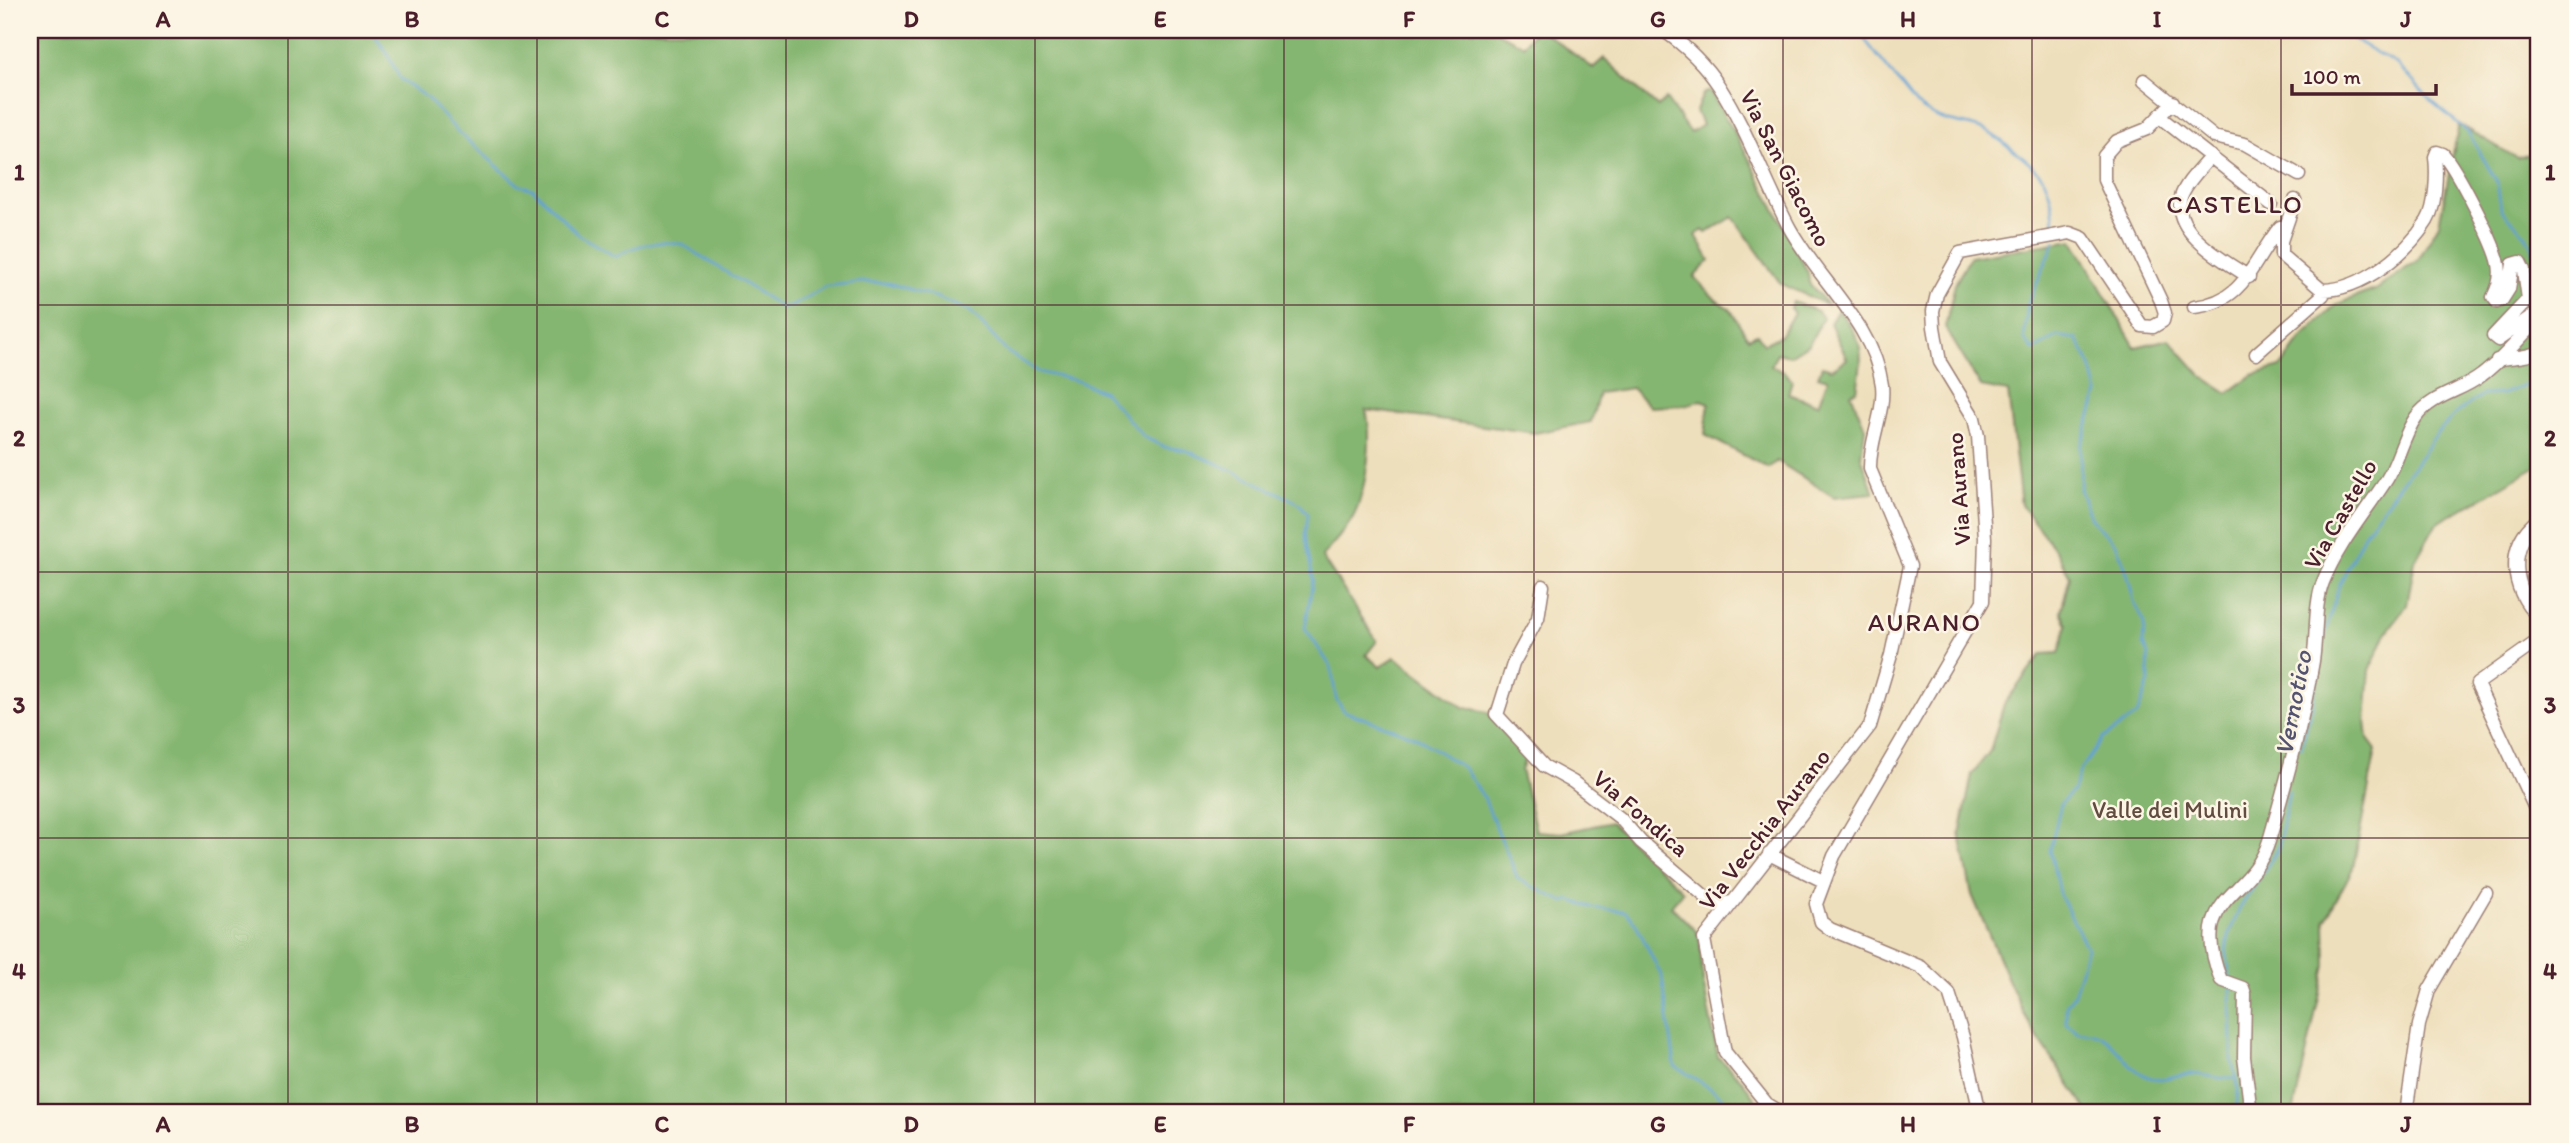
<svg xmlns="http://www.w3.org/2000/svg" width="2569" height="1143" viewBox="0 0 2569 1143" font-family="Itim,sans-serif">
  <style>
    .forest { fill: #85b671; stroke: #686a4e; stroke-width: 2 }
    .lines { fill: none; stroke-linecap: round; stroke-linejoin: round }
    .stream { stroke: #62a1d4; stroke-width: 2.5 }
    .minor-casing { stroke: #9c7f74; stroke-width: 15 }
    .major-casing { stroke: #9c7f74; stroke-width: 17 }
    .minor { stroke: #fff; stroke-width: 12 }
    .major { stroke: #fff; stroke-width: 14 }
    .grid { fill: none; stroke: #4a1f2b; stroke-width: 2; stroke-opacity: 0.55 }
    .labels { text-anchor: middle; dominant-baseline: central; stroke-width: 5; stroke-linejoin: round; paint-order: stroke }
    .street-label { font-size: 24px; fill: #4a1f2b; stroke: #fcf5e5 }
    .park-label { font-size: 24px; fill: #614c41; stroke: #fcf5e5 }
    .neighbourhood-label { font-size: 26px; letter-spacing: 2px; fill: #4a1f2b; stroke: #fcf5e5 }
    .water-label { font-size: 26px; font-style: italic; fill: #54536f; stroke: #fcf5e5 }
    .neatline { fill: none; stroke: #4a1f2b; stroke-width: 2.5 }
    .grid-label { font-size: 23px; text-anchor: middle; font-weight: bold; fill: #4a1f2b }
  </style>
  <rect width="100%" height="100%" fill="#fcf5e5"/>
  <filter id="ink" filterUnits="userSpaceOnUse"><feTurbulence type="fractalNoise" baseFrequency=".0143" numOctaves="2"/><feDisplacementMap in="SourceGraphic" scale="14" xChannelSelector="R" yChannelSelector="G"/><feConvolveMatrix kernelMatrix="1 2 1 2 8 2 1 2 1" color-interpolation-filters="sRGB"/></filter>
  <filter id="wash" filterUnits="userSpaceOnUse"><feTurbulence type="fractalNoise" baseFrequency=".00686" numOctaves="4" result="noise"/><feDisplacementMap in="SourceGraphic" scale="28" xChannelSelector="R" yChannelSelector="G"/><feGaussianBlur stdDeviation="1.57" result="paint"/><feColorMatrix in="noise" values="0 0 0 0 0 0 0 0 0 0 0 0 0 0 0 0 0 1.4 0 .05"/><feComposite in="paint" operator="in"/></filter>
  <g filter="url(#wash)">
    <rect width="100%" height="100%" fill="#eedfbc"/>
    <path class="forest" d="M30,30h1463l30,15 12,-15h6l52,38 11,-10 54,49 8,-8 24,34 12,-8 -6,-14 7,-17 7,-3 34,58 64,124 1,10 19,22 -47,-21 -48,-67 -27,16 -3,-3 -7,5 14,25 -16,17 22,23 14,9 18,29 9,-4 7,10 16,-8 14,-23 -4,-5 3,-6 25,9 5,7 -14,26 -19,12 -13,-3 -6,13 12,5 9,9 -4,14 30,10 10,-25 -10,-3 4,-10 10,3 15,-10 -17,-36 8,-13c27,31 25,42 19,81l-6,2 14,35 -4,28 13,37 -40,4 -57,-36 -9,7 -63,-33 4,-32 -8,-3 -15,5 -36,2 -18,-19 -33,5 -8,29 -56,11 -169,-23c7,29 1,75 -11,103 -7,16 -23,31 -33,44l55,84 -11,14 14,12 15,-10 68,50 24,5 39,45 -5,13 15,61 25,2 50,-11 72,69 -12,15 26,26 3,9 3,41 15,75 25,24 13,20 -14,12h-1712z
      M2459,124l58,34 22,-6v313l-103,59 -21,37 -8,43 -22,31 -15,35 -4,51 2,18 8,11 -23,118 -28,53 1,45 -33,147h-204l-59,-87 -20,-42 -38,-89 -12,-60 12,-61 18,-23 14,-47 38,-50 17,-1 8,-28 -6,-14 9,-35 -16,-28 -33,-43 -13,-113 -27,-5 -36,-60 10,-43 15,-27 103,-17 62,107 34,-8 32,36 27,18 25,-18 28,-8 22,-30 34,-33 40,-15 41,-29 21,-36z"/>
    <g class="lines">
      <path class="stream" d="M131,30l28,5 32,-5
        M371,30l16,23 13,26 27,19 30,33 62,54 14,4 46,46 37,22c19,-13 43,-17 66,-13l99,63 11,-1 34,-20 37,-4 25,1 48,14 35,15 35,39 33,21 39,9 26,11 40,45 21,10 20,3 36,15 78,38 9,11 -3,22 8,43 -8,49 26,39 5,32 8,12 72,26 48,31 20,30 34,81 46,23 6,-2 24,8 31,3 10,11 27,55 13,89c25,16 43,24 61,47
        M1857,30l59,74c27,21 35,15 65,25 11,3 57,39 63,50 8,16 10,35 10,52
        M2241,30l18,4 20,-4
        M2337,30l61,35 31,34 39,33 29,50 4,27 24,25 14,27
        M2055,241l-27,62 -4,36 9,11 25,-14 19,3 14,27 7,27 -17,53 -1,43 11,30 25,25 11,28 7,30 10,21 -1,21 5,11 1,27 -12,33 -35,24 -22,32 -7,20 -12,12 -11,47 9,43 28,55 -13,46 -8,11v18l12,9c35,-5 41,31 68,44 15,7 26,-1 42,-2 17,-1 31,7 48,4
        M2320,652l19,-67 26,-53 73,-100 19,-20 25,-17 21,-1 36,-15
        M2301,748l12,-45 4,-30
        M2230,979l-4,-30 4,-18 10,-23 38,-59 11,-57
        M2231,989l1,71 6,30 -2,23"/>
    </g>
  </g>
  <g filter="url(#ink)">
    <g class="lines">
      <defs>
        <path id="minor" d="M1663,30c23,16 41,33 56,56 28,44 45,93 69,139 27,52 86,99 94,160 3,28 -13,56 -12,84l40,97 -19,89 -21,71 -166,213 21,113 42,52 15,9
          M2144,80l70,57 31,7 54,31
          M2161,118l110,86
          M2211,156c-9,11 -26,27 -30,41 -10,36 44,64 68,80
          M2295,200l-14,41v14l41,35c40,0 85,-37 105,-69 9,-15 10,-48 8,-64l2,-5 6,2c14,16 49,84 55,106 4,13 1,26 -5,37l4,5 5,-2 7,-11 4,-25 7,-2 4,8 4,29 -35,37 5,4 41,-29
          M2194,307c52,-6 57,-44 86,-80
          M2256,354l67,-59 -1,-5
          M2497,360c14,-4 27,-1 40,-8l2,-6
          M2539,640l-62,44 62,133
          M1496,714l48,52 29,16 47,36 21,24 66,56 12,6 13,-2
          M1497,715l16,-51 25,-46 5,-32
          M1769,854l54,27
          M1755,1113l12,-9
          M1980,1113l-17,-76 -14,-44 -28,-26 -91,-38 -9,-7 -5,-18 18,-48 149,-255 2,-63 -7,-102 -4,-18 -34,-56 -6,-35 -1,-16 4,-17 23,-41 110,-20 13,5 59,88 11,1 10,-6 2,-8 -4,-12 -57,-121v-24l13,-15 30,-12 26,-27
          M2251,1113l-7,-56 1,-63 -2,-6 -22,-8c-34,-85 30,-80 48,-139 17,-59 34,-120 44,-180 4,-25 1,-56 10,-79 15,-38 42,-69 64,-103 12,-19 16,-44 29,-62 17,-23 45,-25 66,-42 21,-16 38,-38 57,-56
          M2406,1113l13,-88 10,-35 57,-97"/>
        <path id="major" d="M2539,520c-34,26 -27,69 0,96"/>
      </defs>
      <use href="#minor" class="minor-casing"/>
      <use href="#major" class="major-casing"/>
      <use href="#minor" class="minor"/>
      <use href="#major" class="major"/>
    </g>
  </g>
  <path class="grid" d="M288,30v1083M537,30v1083M786,30v1083M1035,30v1083M1284,30v1083M1534,30v1083M1783,30v1083M2032,30v1083M2281,30v1083M30,305h2509M30,572h2509M30,838h2509"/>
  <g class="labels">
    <g class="street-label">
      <text transform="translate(1786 168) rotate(63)">Via San Giacomo</text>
      <text transform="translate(1958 489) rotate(-94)">Via Aurano</text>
      <text transform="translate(2340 514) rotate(-60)">Via Castello</text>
      <text transform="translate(1641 813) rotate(41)">Via Fondica</text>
      <text transform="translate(1764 829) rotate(-52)">Via Vecchia Aurano</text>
    </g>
    <g class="park-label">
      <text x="2170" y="809">Valle dei Mulini</text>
    </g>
    <g class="neighbourhood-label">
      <text x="2235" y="204">CASTELLO</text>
      <text x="1925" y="622">AURANO</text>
    </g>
    <g class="water-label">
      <text transform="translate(2293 703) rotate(-79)">Vernotico</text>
    </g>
  </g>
  <rect width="2569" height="1143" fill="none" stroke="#fcf5e5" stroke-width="77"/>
  <path d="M2292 84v10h144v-10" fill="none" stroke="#4a1f2b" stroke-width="3.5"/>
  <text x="2303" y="84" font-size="21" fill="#4a1f2b" stroke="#fcf5e5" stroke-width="5" paint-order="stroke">100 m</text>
  <rect x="38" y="38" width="2492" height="1066" class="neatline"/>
  <g class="grid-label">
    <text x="163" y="27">A</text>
    <text x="412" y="27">B</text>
    <text x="662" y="27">C</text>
    <text x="911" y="27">D</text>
    <text x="1160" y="27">E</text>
    <text x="1409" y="27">F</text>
    <text x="1658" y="27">G</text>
    <text x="1908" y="27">H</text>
    <text x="2157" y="27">I</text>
    <text x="2406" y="27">J</text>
    <text x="19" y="180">1</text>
    <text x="2550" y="180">1</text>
    <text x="19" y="446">2</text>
    <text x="2550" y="446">2</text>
    <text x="19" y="713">3</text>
    <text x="2550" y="713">3</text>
    <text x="19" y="979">4</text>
    <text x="2550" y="979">4</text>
    <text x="163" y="1132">A</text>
    <text x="412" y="1132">B</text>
    <text x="662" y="1132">C</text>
    <text x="911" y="1132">D</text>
    <text x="1160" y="1132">E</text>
    <text x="1409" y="1132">F</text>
    <text x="1658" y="1132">G</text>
    <text x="1908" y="1132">H</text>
    <text x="2157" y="1132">I</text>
    <text x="2406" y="1132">J</text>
  </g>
</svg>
